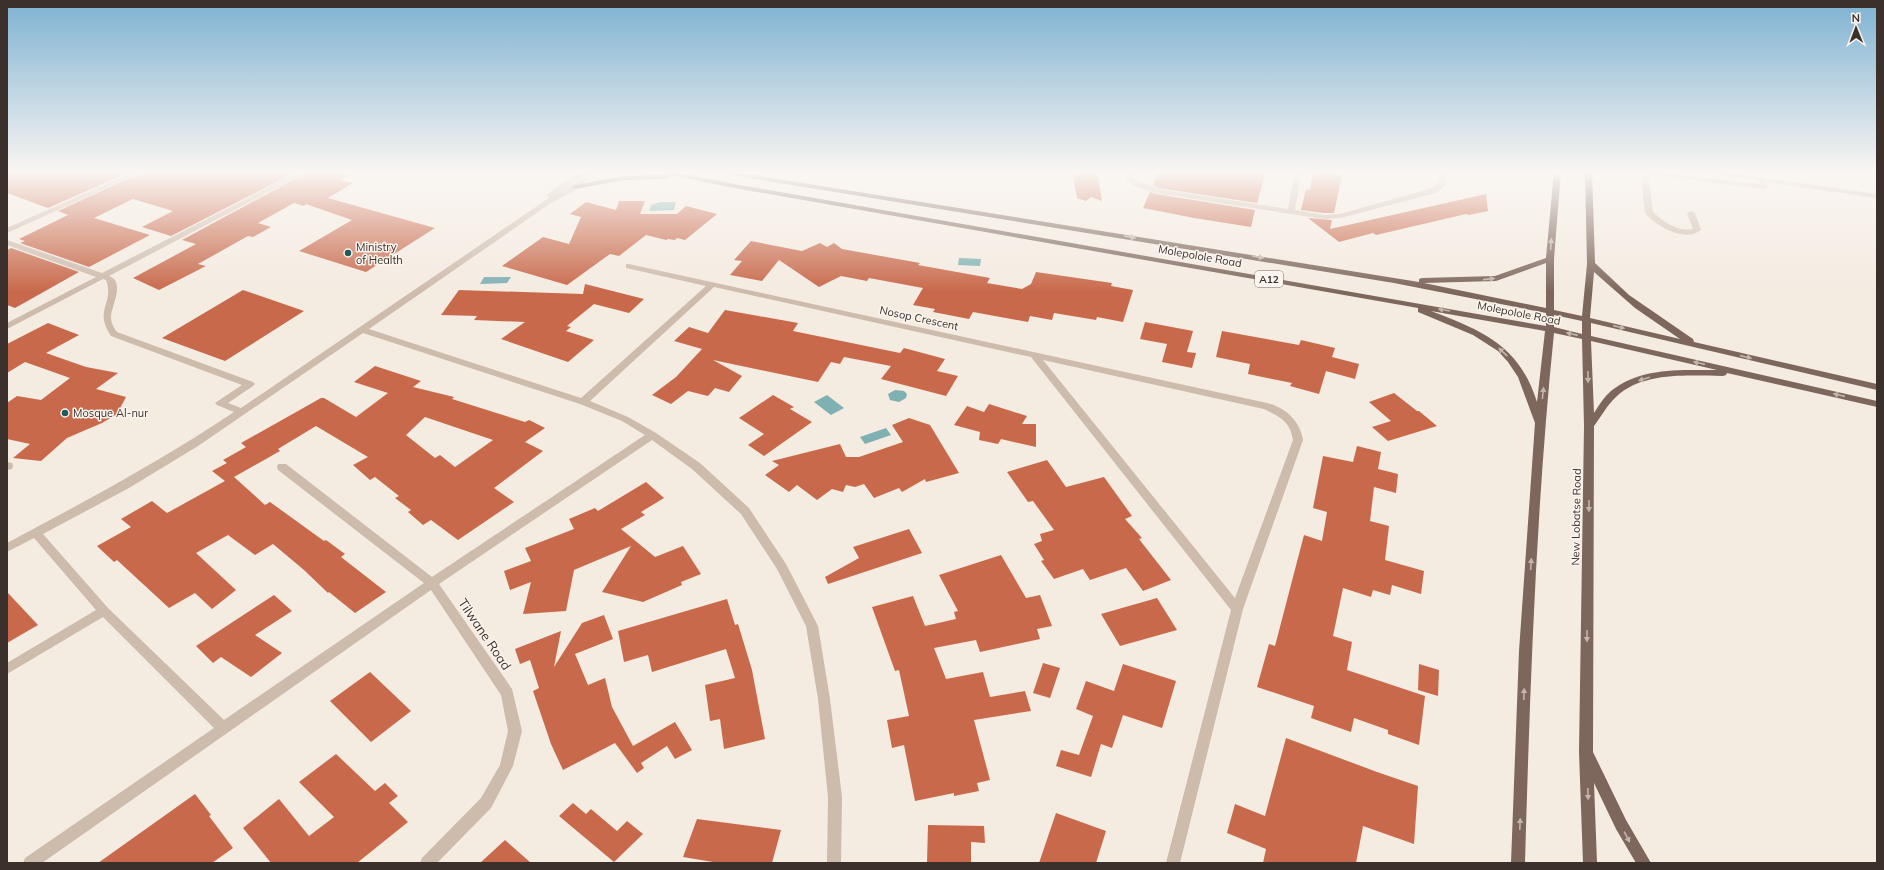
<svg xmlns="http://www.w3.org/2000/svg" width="1884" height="870" viewBox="0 0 1884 870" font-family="Mulish,sans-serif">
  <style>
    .water { fill: #7fb0b2 }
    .building { fill: #c8694b; fill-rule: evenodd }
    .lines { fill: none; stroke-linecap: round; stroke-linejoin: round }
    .minor { fill: #cdbbac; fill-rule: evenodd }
    .major { fill: #7d675c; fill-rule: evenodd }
    .oneway { fill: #c2b5ac }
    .poi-dot { fill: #1f5a5e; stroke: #fbf5ee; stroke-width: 1.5 }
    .labels { text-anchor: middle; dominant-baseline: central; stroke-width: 3; stroke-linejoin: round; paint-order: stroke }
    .shield { fill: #fbf5ee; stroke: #756b66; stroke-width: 1 }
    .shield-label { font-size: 10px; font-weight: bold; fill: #3b302b }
    .poi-label { font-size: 11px; fill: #3b302b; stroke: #fbf5ee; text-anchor: start }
    .street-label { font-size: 11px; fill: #3b302b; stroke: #fbf5ee }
    .near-street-label { font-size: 13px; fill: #3b302b; stroke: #fbf5ee }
  </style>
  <rect width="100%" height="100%" fill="#f4ebe1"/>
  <path class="water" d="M661,202h15l-2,8 -25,1 2,-6z
    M959,258l22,1 -1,7 -22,-1z
    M484,277h27l-4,6 -27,1z
    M895,390l9,1 3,3 -1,4 -7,4 -9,-2 -2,-6z
    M827,395l17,13 -13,7 -17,-13z
    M886,428l5,7 -26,9 -5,-7z"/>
  <path class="building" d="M7,171h125l-84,37 -41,-15z
    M145,171h153l-127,65 -29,-9 31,-16 -40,-12 -39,19 56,17 -61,32 -69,-24 5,-2 -6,-2 49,-24 -10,-4z
    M310,171h48l-18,9 13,3 -25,15 107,30 -69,44 -67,-21 53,-31 -46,-16 -2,2 -10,-3 -36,20 13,4 -18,10 -5,-1 -50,28 8,2 -47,24 -26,-12 63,-34 -14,-4z
    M1072,171h25l5,30 -11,-4 -5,4 -9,-3z
    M1159,171l34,2v-2h73l-9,32 -99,-15 -5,-3z
    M1313,171h30l-9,42h-10l-23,-3 5,-21 4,1z
    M1150,192l6,2 99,16 -4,17 -57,-9 -51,-10z
    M1486,194l2,17 -19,4 -3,-1 -90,21 -3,-2 -34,9 -31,-24 24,2 -2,9z
    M619,201h26l-5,13h37l9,-8 31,8 -32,26 -8,-2 -2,2 -7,-1 -2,1 -20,-5 -27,21 -9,-2 -43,31 -65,-19 41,-29 26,7 12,-27 -11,-3 16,-12 30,8z
    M751,241l51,10 18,-8 7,4 7,-4 8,6 78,14 -2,2 72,13 -3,5 35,6 9,-5 5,-12 76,11 -1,3 22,4 -10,32 -26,-5 -1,3 -42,-7 -2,7 -22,-4 -2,6 -55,-10 -4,7 -36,-7 2,-3 -22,-4 10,-17 -54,-10 -2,3 -26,-5 -22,11 -40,-27 -17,21 -32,-6 12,-14 -8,-1z
    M11,248l68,24 -64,36 -8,-3v-55z
    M585,284l59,15 -15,14 -35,-9 -27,22 4,1 -5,4 28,9 -26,22 -67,-23 24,-17 -51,-2 3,-4 -36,-1 18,-25 124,4z
    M243,290l61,21 -79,50 -63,-23z
    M725,310l73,13 -5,8 107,22 4,-5 41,11 -8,12 21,5 -12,20 -65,-17 10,-13 -47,-9 -4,7 -9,-2 -13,20 -105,-22 29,16 -13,16 -14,-4 -7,8 -20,-5 -17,13 -19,-9 24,-18 26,-28 -28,-8 15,-14 19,6z
    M1145,322l48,9 -6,21 9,1 -4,15 -30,-6 5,-18 -27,-5z
    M48,323l31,12 -33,18 40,14 32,6 -22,16 30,8 -9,17 -15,9 -35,15 -26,23 -28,-3 17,-14 -23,-5v-36l10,-7 24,4 29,-22 -45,-16 -18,11v-29z
    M1222,331l77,14 2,-5 34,8 -3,9 27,7 -4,15 -29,-8 -7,23 -29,-8 2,-3 -44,-9 2,-10 -34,-7z
    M375,366l46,15 -8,6 41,10 -2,2 73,23 4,-2 16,8 -20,14 18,9 -49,37 20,14 -56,38 -27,-20 -8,5 -15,-13 3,-2 -16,-12 4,-2 -24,-19 -5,3 -17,-15 15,-8 -52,-31 -38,23 2,2 -46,26 31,28 5,-3 54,39 2,-1 19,14 -4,3 45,35 -31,21 -26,-21 -1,1 -24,-23 -31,-26 -18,11 -27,-20 -32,18 40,37 -24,19 -17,-16 -26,15 -52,-48 -3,2 -17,-16 34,-19 -10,-8 31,-18 15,12 58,-32 -13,-10 15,-8 -4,-3 23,-13 -5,-4 80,-45h3l32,19 32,-24 -34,-11zM425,417l68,23 -38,27 -15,-12 -5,3 -29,-23z
    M1394,393l23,18h2l18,15 -49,15 -16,-14 19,-6 -22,-19z
    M773,395l21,12 -4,2 22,13 -48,34 -16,-11 16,-11 -25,-16z
    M989,404l38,12 -5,8h14v23l-35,-8 -3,5 -19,-4 1,-8 -26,-7 13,-19 17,6z
    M909,418l21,7 29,48 -33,9 -1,-3 -23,13 -3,-4 -25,10 -10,-14 -9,3 -9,-2 -3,7 -11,-3 -15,11 -20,-15 -8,7 -24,-17 14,-10 -7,-4 68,-17 6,13h13l44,-15 -11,-17z
    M1357,446l24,6 -3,17 20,5 -2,19 -22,-6 -4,34 19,5 -4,34 39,11 -3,23 -29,-9 -2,10 -17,-5 -2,7 -28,-9 -10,48 19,6 -5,28 78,26 -6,49 -31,-11v-4l-34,-12 -3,14 -40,-14 3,-12 -57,-19 12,-43 6,2 29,-111 18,6 5,-29 -14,-4 10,-52 30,6z
    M1047,460l19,27 38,-10 28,39 -7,3 17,19 -3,1 32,41 -28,11 -17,-23 -36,12 -7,-11 -29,10 -13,-18 3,-1 -10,-16 8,-3 -2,-7 14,-4 -21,-29 -5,1 -21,-30z
    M646,482l18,16 -23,14 4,3 -24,14 34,28 28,-11 18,28 -20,8 1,3 -39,17 -41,-10 29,-46 -57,24 -8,41 -43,3 8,-32 -21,8 -6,-19 27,-10 -6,-13 49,-19 -5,-10 26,-11 3,3z
    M909,529l13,24 -94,31 -3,-7 34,-19 -6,-11z
    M1001,555l25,43 14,-3 12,31 -15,3 3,10 -60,13 -4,-12 -42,8 12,31 37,-7 7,25 35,-6 6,20 -57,9 16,60 -13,3 2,8 -25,5v-3l-39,8 -11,-56 -12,3 -5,-28 22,-4 -10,-46 -4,1 -23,-64 41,-11 12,30 31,-7 -2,-7 4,-1 -19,-36z
    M7,592l31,33 -31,18z
    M274,595l18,16 -37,24 27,18 -31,24 -30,-20 -8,6 -17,-17z
    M1157,598l20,32 -57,16 -19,-32z
    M727,599l8,26 3,-1 14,46 13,69 -41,10 -4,-30 -10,2 -5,-36 30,-7 -9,-29 -74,23 -4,-17 -24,7 -6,-31z
    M604,615l9,24 -38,15 13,31 17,-7 7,29 21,39 42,-24 17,28 -17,9 -8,-13 -26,17 3,5 -7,5 -22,-30 -52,27 -12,-26 -18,-53 6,-3 -9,-28 -10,4 -5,-15 46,-18 -7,36 28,-44z
    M1043,663l17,5 -10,30 -17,-5z
    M1123,664l53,17 -14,47 -39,-13 -11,33 -11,-4 -10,33 -35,-11 5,-16 18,5 14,-39 -17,-7 10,-28 28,10z
    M1419,664l20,6 -1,26 -20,-6z
    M370,672l41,39 -40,31 -41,-41z
    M1286,738l91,34 41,14 -4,58 -51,-18 -7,37h-93l3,-14 -39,-16 8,-29 30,12z
    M336,754l39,37 10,-8 13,13 -9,7 19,19 -51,41h-86l-28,-35 36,-29 30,37 25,-19 -35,-35z
    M195,794l16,21 -2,1 24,32 -21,15h-114z
    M573,803l13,11 5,-5 26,22 10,-10 16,13 -29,28 -55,-46z
    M1056,813l50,18 -10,32h-57z
    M697,819l84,11 -9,33h-53l-36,-6z
    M928,825l56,1 1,17 -14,-1v21h-44z
    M505,840l26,23h-51z"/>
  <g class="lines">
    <path class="minor" d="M135,171h9l-137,62v-5z
      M300,171h9l-200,105c17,6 2,30 2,41 0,6 3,11 6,15l136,50 2,2 -2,2 -25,17 13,5 308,-210 -2,-2 1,-2 32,-23h8l-24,19 29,-19h7l-22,18 -27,14 -182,126 212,69 125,-112 -80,-18v-4h3l638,139c19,5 33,18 36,37l-60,169 -63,254h-14l65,-253 -200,-253 -317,-70 -124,114 38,16 28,16 44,30 49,45 37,56 32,62 12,73 12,98 -1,66h-14l1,-66 -10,-98 -12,-73 -29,-57 -36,-55 -49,-45 -40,-29 -213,144 73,105 10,42 -9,35 -22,42 -54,55h-17l2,-5 59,-60 19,-33 8,-34 -7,-36 -70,-105 -389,273h-19l2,-5 189,-130 -111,-111 -96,57v-11l89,-53 -62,-72 -27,14v-9c77,-41 154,-82 227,-131l-17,-7 -2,-2 27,-18 -131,-49c-18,-27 4,-32 -5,-56l-3,-1 -96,50v-6l89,-46 -89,-32v-5l95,33zM363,333l217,71 42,17 23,14 -213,142 -146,-113h-8l-1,3 1,3 146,113 -200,137 -116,-112 -65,-74 86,-46 69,-42zM1043,360l221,49c16,8 26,12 29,31l-58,158z
      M1126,171h6l1,6 6,4 19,8 130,20 7,-38h7l-7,39 29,5 16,-1 90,-25 8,-5 1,-13h7v14l-10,8 -96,25 -16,1 -168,-26 -23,-8 -7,-5z
      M1647,171l113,13 -1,-3 -56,-8 -4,-2h16l162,23v4l-111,-16 2,5 -4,2 -112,-14 -3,4 4,33c11,10 24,20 40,17l-6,-16 4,-2 4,2 6,17c-16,13 -45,-4 -56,-17l-4,-34z
      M7,462l5,1 1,3 -1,3 -5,1z"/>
    <path class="major" d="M577,171h7l-3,6 -7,-2z
      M654,171h13l73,14 806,141v-13l-152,-30 -676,-110 -4,-2h14l691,111v-3l3,-1 73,-2 51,-18 8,-87h7l-7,88v51l28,6 5,-52 -2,-93h7l3,92 34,32 64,44 1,3 183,42v6l-286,-67v13l286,65v6l-150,-34 -1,2 -3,1c-35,0 -79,-5 -107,21 -9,8 -15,20 -22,29l-1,326 33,68 25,43h-15l-20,-34 -22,-46 3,80h-14l-4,-111 5,-326 -2,-87 -28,-6c-18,176 -24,353 -29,530h-14l8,-212 16,-228 -17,-46 -10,-15 -10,-11 -25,-16 -55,-23v-4l-678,-119 -71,-14 2,2 -4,2 -43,1 -49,9 -4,-2 4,-2 49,-9 43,-1zM1546,263v45l-122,-25 72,-2zM1594,272l41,36 45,31 -90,-21zM1431,311l114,20 -8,71c-18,-57 -54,-71 -106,-91zM1554,315l28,6v13l-28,-7zM1591,341l126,29c-36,0 -77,-3 -106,21 -7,6 -12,14 -17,22z"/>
  </g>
  <defs><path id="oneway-solid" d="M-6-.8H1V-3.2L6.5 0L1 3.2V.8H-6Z"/></defs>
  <g class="oneway">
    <use href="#oneway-solid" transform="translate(1130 237) rotate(9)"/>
    <use href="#oneway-solid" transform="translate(1551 244) rotate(-86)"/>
    <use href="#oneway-solid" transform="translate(1258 257) rotate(9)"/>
    <use href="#oneway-solid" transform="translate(1489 279) rotate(-6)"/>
    <use href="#oneway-solid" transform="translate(1444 310) rotate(-170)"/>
    <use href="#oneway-solid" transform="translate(1619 327) rotate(13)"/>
    <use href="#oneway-solid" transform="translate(1572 334) rotate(-167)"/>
    <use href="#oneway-solid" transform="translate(1503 352) rotate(-137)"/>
    <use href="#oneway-solid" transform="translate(1746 357) rotate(13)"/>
    <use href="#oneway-solid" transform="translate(1699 363) rotate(-167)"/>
    <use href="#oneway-solid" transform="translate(1588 377) rotate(89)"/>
    <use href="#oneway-solid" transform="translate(1644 379) rotate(162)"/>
    <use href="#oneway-solid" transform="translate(1543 393) rotate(-84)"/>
    <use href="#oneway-solid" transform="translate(1839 395) rotate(-167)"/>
    <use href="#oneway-solid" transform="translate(1589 506) rotate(91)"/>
    <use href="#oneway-solid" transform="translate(1531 564) rotate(-86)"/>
    <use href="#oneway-solid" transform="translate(1587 636) rotate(91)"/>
    <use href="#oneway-solid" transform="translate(1524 694) rotate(-88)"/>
    <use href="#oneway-solid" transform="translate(1588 794) rotate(88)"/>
    <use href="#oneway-solid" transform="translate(1520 824) rotate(-88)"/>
    <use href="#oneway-solid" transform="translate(1627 837) rotate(62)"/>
  </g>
  <linearGradient id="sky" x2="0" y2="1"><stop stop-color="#7eb2d2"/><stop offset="0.59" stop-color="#faf6f2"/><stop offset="1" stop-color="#faf6f2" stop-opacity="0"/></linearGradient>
  <rect width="1884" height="292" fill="url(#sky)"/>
  <g class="poi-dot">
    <circle cx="348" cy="253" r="4"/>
    <circle cx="65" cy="413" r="4"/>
  </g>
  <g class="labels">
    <rect class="shield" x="1255" y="271" width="28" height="16" rx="3"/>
    <g class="shield-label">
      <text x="1269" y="279">A12</text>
    </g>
    <g class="poi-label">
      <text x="356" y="247">Ministry<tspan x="356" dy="13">of Health</tspan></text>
      <text x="73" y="413">Mosque Al-nur</text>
    </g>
    <g class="street-label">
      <text transform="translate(1200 256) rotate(10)">Molepolole Road</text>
      <text transform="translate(1519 313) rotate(11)">Molepolole Road</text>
      <text transform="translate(919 318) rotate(12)">Nosop Crescent</text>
      <text transform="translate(1576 517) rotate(-89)">New Lobatse Road</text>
    </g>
    <g class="near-street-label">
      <text transform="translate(485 634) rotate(56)">Tilwane Road</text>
    </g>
  </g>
  <rect width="1884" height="870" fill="none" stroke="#3b302b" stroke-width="16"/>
  <g transform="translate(1856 28) rotate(359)" stroke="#fbf5ee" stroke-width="3" paint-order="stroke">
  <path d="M0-3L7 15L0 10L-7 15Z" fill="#3b302b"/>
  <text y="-6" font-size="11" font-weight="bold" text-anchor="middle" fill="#3b302b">N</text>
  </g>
</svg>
